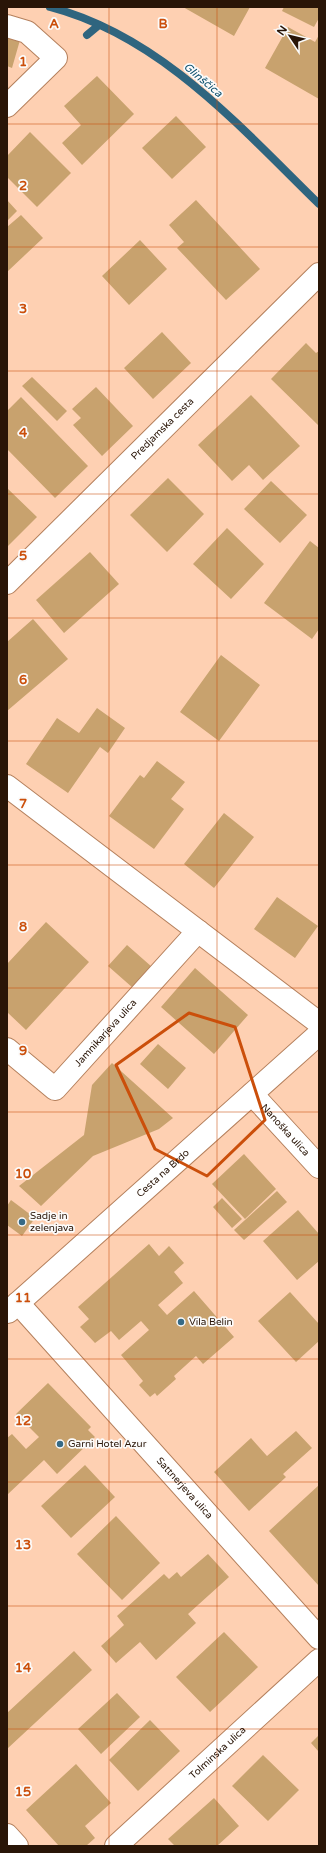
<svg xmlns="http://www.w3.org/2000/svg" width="326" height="1853" viewBox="0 0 326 1853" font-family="'Varela Round',sans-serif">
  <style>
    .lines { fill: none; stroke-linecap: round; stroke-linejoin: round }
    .stream { stroke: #2f657f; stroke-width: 8 }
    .building { fill: #c8a26e }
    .minor-casing { stroke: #b5805d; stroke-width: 24 }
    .minor { stroke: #fff; stroke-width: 22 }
    .marked { fill: none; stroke: #cb4f0b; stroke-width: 3; stroke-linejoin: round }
    .grid { fill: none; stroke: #cb4f0b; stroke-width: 1; stroke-opacity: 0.55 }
    .poi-dot { fill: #366a86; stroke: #fbfbfb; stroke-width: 1.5 }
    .labels { text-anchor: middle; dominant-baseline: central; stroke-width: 3.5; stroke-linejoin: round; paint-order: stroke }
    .street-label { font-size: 10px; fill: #291507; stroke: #fbfbfb }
    .poi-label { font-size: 10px; fill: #291507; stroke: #fbfbfb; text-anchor: start }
    .water-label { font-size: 11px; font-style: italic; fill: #0c4f6d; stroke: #fbfbfb }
    .grid-label { font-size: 13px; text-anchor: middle; font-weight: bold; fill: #cb4f0b; stroke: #fbfbfb; stroke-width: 3.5; stroke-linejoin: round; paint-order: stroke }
  </style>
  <rect width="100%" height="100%" fill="#fed0b2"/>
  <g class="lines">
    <path class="stream" d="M50,7c111,29 190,120 269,197
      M87,35l12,-10"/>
  </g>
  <path class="building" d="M183,7h67l-16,29z
    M284,7h35v11l-5,9 -32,-16z
    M288,27l27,15 4,-7v64l-54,-31z
    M7,36l13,4 -8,28 -5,-2z
    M97,76l37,38 -52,51 -20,-22 19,-18 -17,-19z
    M176,116l30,31 -34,32 -30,-31z
    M30,132l41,41 -34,34 -30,-30v-21z
    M7,200l10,11 -10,10z
    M196,200l64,69 -34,31 -49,-52 7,-6 -15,-17z
    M21,215l22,23 -36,34v-45z
    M140,240l27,29 -38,36 -27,-29z
    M162,332l29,31 -38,36 -29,-31z
    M306,343l10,10 3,-2v75l-48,-47z
    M32,377l35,34 -10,10 -35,-35z
    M96,387l37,39 -31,30 -29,-31 8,-7 -9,-9z
    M251,395l49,51 -37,34 -14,-15 -17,16 -34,-36z
    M21,397l67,69 -33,32 -48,-49v-38z
    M168,478l36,36 -37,38 -37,-37z
    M271,481l36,34 -27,28 -36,-34z
    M7,488l30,29 -30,30z
    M227,528l37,36 -33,35 -38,-35z
    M310,541l9,7v81l-7,10 -48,-36z
    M90,552l29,32 -55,49 -28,-33z
    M33,619l35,40 -61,52v-69z
    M221,655l39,30 -41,56 -39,-29z
    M97,708l28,20 -17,25 -8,-6 -32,46 -42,-29 31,-46 22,15z
    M157,761l28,21 -14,17 13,10 -30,40 -45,-33 31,-41 4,3z
    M224,813l30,24 -40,51 -30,-24z
    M277,897l41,29 -23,32 -41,-29z
    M46,922l43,40 -63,68 -19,-18v-48z
    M127,945l25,22 -19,21 -25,-22z
    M195,968l53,47 -34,39 -53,-47z
    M158,1044l28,24 -18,21 -28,-25z
    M112,1063l61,55 -14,11 -66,27 -52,50 -22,-20 65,-51 8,-50z
    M244,1154l32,35 -31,30 -33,-35z
    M277,1191l10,11 -43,38 -10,-10z
    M222,1198l20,21 -10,9 -19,-21z
    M11,1200l24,18 -13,18 -15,-11v-19z
    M298,1210l21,24v27l-22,19 -34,-39z
    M149,1244l10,12 10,-10 15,17 -10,9 9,11 -25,22 9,10 27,-24 40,46 -31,27 -7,-8 -22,20 2,3 -19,17 -2,-3 -5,4 -11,-12 4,-4 -22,-26 28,-25 -8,-9 -22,19 -8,-9 -16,12 -15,-16 9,-8 -11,-12z
    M290,1292l29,32v17l-23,21 -38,-41z
    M48,1383l43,44 -3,3 7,7 -38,37 -13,-14 -37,35v-57l5,-4 14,15 13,-12 -23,-23z
    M296,1431l16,17 -29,26 3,3 -37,34 -35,-39 37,-34 16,18z
    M85,1465l30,32 -44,41 -30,-32z
    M319,1485v101l-50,-55z
    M116,1516l44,47 -38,37 -45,-46z
    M208,1554l21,23 -41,37 8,9 -40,37 -16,-18 -24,21 -15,-17 23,-21 -7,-9 47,-42 5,5 8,-7 4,5z
    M224,1632l34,35 -48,45 -34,-35z
    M74,1651l18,19 -85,79v-36z
    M117,1693l23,24 -39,37 -23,-25z
    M150,1720l30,31 -42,40 -29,-31z
    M319,1735v17l-8,-9z
    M263,1755l36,35 -31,31 -36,-35z
    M76,1764l35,39 -26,23 10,12 -9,8h-27l-33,-36z
    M214,1798l25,28 -22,20h-42l-7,-7z"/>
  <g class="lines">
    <defs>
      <g id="minor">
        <path d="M7,26l20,6 29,26 -49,48"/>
        <path id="s1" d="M7,583l312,-309"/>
        <path d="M7,786l312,237"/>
        <path id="s2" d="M7,1049l48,40 143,-158"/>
        <path id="s3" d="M252,1094l67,73"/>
        <path id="s4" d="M18,1303l301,335"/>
        <path id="s5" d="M8,1312l311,-278"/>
        <path d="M7,1835l10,11"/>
        <path id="s6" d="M116,1846l203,-186"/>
      </g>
    </defs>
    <use href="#minor" class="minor-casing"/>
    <use href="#minor" class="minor"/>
  </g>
  <path class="marked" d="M189,1013l46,14 30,93 -58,56 -52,-27 -39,-84z"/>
  <path class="grid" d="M109,7v1839M217,7v1839M7,124h312M7,247h312M7,371h312M7,494h312M7,618h312M7,741h312M7,865h312M7,988h312M7,1112h312M7,1235h312M7,1359h312M7,1482h312M7,1606h312M7,1729h312"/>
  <g class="poi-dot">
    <circle cx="22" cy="1222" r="4"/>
    <circle cx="181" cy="1322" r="4"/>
    <circle cx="60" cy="1444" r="4"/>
  </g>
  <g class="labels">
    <g class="street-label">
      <text stroke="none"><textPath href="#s1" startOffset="219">Predjamska cesta</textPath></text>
      <text stroke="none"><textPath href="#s2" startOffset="138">Jamnikarjeva ulica</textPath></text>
      <text stroke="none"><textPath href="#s3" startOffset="49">Nanoška ulica</textPath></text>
      <text stroke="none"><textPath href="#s5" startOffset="208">Cesta na Brdo</textPath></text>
      <text stroke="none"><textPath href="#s4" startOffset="249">Sattnerjeva ulica</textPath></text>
      <text stroke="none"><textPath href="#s6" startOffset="138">Tolminska ulica</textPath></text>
    </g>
    <g class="poi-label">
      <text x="30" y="1216">Sadje in<tspan x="30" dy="12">zelenjava</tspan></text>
      <text x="189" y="1322">Vila Belin</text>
      <text x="68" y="1444">Garni Hotel Azur</text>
    </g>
    <g class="water-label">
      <text transform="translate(203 80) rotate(40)">Glinščica</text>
    </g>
  </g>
  <g class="grid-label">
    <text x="54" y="28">A</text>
    <text x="163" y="28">B</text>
    <text x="23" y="66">1</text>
    <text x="23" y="190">2</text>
    <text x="23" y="313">3</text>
    <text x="23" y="437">4</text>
    <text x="23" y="560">5</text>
    <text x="23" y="684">6</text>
    <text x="23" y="808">7</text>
    <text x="23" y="931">8</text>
    <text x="23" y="1055">9</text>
    <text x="23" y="1178">10</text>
    <text x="23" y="1302">11</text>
    <text x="23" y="1425">12</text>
    <text x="23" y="1549">13</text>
    <text x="23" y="1672">14</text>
    <text x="23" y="1796">15</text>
  </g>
  <rect width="326" height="1853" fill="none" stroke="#291507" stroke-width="16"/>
  <g transform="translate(290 36) rotate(305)" stroke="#fbfbfb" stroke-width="3" paint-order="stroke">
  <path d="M0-3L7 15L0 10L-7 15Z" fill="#291507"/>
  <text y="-6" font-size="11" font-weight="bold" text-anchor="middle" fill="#291507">N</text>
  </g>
</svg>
